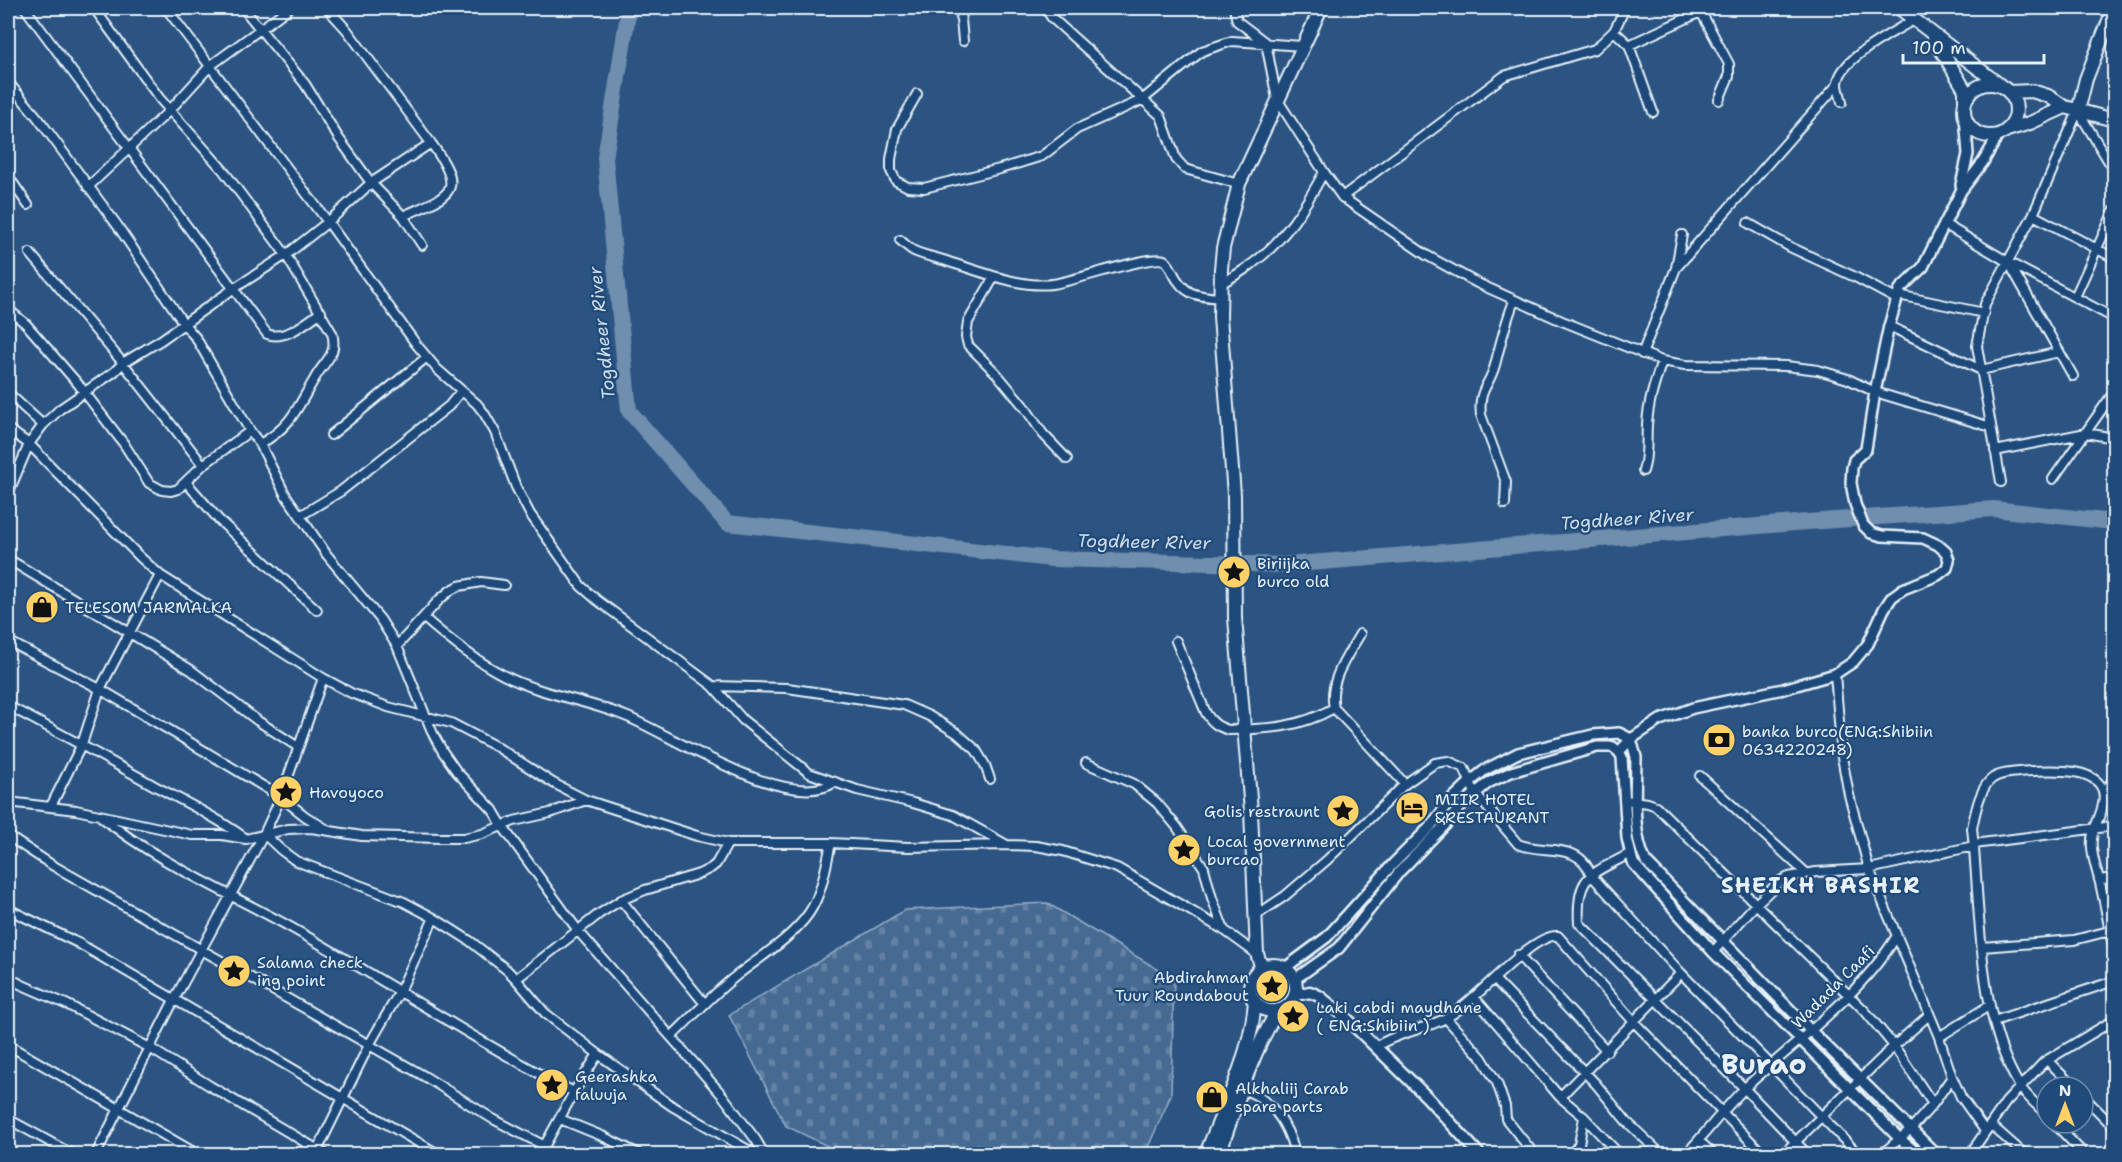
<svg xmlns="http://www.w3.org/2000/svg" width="2122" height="1162" viewBox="0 0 2122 1162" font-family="'Shantell Sans',sans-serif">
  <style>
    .cemetery { fill: url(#cemetery-stones); stroke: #98aec6; stroke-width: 1.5 }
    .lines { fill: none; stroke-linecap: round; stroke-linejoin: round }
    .river { stroke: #708ead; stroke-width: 16 }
    .minor-casing { stroke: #e8f1f8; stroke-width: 12 }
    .tertiary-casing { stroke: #e8f1f8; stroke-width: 14 }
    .secondary-casing { stroke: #e8f1f8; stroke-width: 15 }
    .trunk-casing { stroke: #e8f1f8; stroke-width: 16 }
    .minor { stroke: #1f4a7a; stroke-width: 8 }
    .tertiary { stroke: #1f4a7a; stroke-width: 9 }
    .secondary { stroke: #1f4a7a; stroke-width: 10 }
    .trunk { stroke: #1f4a7a; stroke-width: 12 }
    .labels { text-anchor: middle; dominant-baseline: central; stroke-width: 4.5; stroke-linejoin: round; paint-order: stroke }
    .poi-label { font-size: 16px; fill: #e8f1f8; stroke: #1f4a7a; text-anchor: start }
    .street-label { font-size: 16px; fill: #e8f1f8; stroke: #1f4a7a }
    .water-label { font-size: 18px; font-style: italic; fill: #d0dde9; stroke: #1f4a7a }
    .district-label { font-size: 22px; font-weight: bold; letter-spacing: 1.5px; fill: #e8f1f8; stroke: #1f4a7a }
    .town-label { font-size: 28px; font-weight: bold; fill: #e8f1f8; stroke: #1f4a7a }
  </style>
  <defs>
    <pattern id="cemetery-stones" width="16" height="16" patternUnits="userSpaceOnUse" patternTransform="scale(1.5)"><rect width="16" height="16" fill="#476b93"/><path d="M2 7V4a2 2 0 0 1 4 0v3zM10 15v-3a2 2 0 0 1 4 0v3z" fill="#6281a3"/></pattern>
  </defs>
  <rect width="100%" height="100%" fill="#2b5482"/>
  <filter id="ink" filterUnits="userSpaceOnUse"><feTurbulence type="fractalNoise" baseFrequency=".0167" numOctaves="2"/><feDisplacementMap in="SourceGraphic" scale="12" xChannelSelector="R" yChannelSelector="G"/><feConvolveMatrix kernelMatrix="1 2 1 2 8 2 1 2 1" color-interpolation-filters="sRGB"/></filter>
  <g filter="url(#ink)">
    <path class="cemetery" d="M1047,903l127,76 -3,116 -26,59h-301l-58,-28 -57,-111 176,-105z"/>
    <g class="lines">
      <path class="river" d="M629,8l-24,150 24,253 98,112 325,36 233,6 522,-43 186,-13 121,13"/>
      <defs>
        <path id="minor" d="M25,8l242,326c18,7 40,-12 54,-22
          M94,8l66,91 63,71 63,85 46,78c6,22 -7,27 -17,45 -18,30 -23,48 -55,66
          M166,8l162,214 88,122 21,25 40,35 7,9 11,19 21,55 14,27 51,72 16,14 116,86 30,34 66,53 48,17 56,13 40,12 52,29
          M243,8l62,76 33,53 33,46 32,33 19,29
          M1045,8l7,10 109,98 15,43 9,10 54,15
          M1234,8l3,13 29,22 11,56 47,73 18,25 84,58 51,28 85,38 100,40 23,4 101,1 32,4 30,9 27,13 116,35
          M1701,12l28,52v12l-10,24
          M1614,31l15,14 80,-37
          M963,41l-2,-22 2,-11
          M1629,45l24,67
          M8,82l30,36 79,107 67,99 12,14 54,93 10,13 25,50 42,61 53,64 17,27 36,88 10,18 14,20 36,38 10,17 76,105 144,164 33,44 8,14
          M917,94l-20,35 -6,30v12l5,10 12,6 16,1 76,-19 42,-13 35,-27 65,-29 60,-49 30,-10 70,5
          M1842,102c-1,-5 -4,-13 -4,-18 0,-25 58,-53 77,-65
          M2078,111l31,51 5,3
          M8,176l20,29
          M88,187l82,-77 40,-44 79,-58
          M1342,197l162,-121 91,-27 19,-18 11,-23
          M2033,215l81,43
          M403,216c46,-21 65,-22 28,-73
          M1748,223l42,24 65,30 41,22
          M1944,224l64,38 106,56
          M900,240c5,4 8,8 14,11 11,5 24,7 35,11 31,9 70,26 103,22 20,-2 99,-30 112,-24 4,2 6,7 8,11 12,24 23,25 48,27
          M30,253l93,110 80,102
          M2009,263l64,113
          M1676,268l162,-184
          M994,277l-26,45 -2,15 2,8 29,29 29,35 17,25 24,25
          M1220,284c11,-6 22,-12 32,-20 33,-24 53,-57 72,-92
          M1898,295l86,18
          M2075,297l39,-86
          M8,309l18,15 53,61 45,59 25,39 13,7 9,1 7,-2 25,-24 47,-34
          M1889,326l92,44 78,-18
          M1642,354l34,-86 6,-33
          M8,393l35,32
          M8,429l21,15 111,113 20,18 22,14 141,89 28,15 37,14 63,16 46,24 56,36 33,17 111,36 31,7h103l77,4 99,-2 29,1 27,5 54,17 107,62 33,24
          M331,435l96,-78
          M1995,451l91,-18 28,5
          M1643,471c5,-15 3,-30 4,-46 1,-22 8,-43 15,-64
          M2053,479l61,-87
          M186,482l33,38 98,90
          M2001,482l-24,-136 8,-42 48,-89 45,-104
          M8,494l21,-50 14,-19 17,-16 54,-37 9,-9 38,-23 72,-51 53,-34 42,-33 43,-39 60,-40 -84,-113 -20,-22
          M1505,504l1,-22 -25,-67c-3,-26 8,-28 14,-50 6,-24 10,-41 19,-64
          M300,516l41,-25 108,-85 12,-15
          M8,559l183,111 67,51 40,26
          M424,618c25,22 50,42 81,58 38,19 81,24 120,40 46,18 163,98 210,66
          M1360,634c-13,23 -32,47 -26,74l71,76
          M8,641l92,48 71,42 110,66 24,19 21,13
          M1176,641l30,72c6,10 12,14 23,17 39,-1 70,-2 105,-22
          M397,646l43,-47 11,-9 8,-4 22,-4 23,3
          M1835,674l7,83 7,38 20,74 70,168 13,40 9,20 24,34
          M713,686l74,2 117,17 25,11 28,17 19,17 9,15 5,14
          M8,706c49,25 97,52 145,79 32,17 63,32 92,53
          M1086,763l48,21 23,19 20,24 27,41 8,30 12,32
          M1700,776l106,97
          M2104,792l10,-13
          M1624,800l24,3 8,3 209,205 29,35 39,58 19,-27
          M8,802l68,8 116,25h30l24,4 42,-10 23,-1 51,8 78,2h24l18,-4 32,-13 36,-8 36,-13
          M51,806l31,-62 18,-55 60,-114
          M99,815c56,46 122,74 184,108 98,54 191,118 291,169
          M264,834l17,16 15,11 108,41 30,16 36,23 37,29 9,9 29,34 53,41 74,52 83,48
          M8,836l44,29 372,211 69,43 52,27
          M1974,844l140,-18
          M1629,854c-38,21 -53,20 -50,69l166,166 62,65
          M2099,880l15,-2
          M621,900l84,104
          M8,909l70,34 360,211
          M1255,916l30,-20 42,-36 78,-76 30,-21 13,-2 16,7 11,25 43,51c24,11 61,-4 73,31l90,98 177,181
          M1982,947l92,-7 39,-10
          M1713,952l43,-48 24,-23 9,-4 27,-5 53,-3 105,-23
          M1518,955l89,96
          M8,977l12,7 48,21 82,43 60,38 115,68
          M516,979l83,-65 22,-14 24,-10 54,-16 12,-6 5,-4 12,-21
          M1494,979l102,105 31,38 34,32
          M1474,997l86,100 24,20 35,37
          M1446,1018l36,40 15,25 8,23 1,13 28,35
          M1994,1021l120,-40
          M672,1036c21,-20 41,-42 64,-60 24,-19 55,-37 73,-63 13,-19 17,-47 22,-70
          M1939,1037l51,-32
          M8,1045l189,109
          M1377,1046c21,-14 47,-16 69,-28 11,-6 21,-15 30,-23 17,-14 61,-62 82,-59l76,86 129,132
          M2047,1060l27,27
          M1241,1089c31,9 47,36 54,65
          M2083,1096l31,31
          M1560,1097l121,-124
          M2047,1115c-9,-9 -21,-19 -28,-30 -43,-71 -38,-177 -47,-257 3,-14 8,-42 21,-50 7,-5 18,-5 26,-6 24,-2 93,-9 84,32 -3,16 -13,27 -11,44 1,13 5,23 8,35 5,22 9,45 14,67
          M8,1119l64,35
          M560,1119l42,17 37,18
          M2054,1123l30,31
          M1991,1125l33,29
          M1699,1141l14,13
          M1221,1148l15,6
          M316,1153l53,-108 30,-52 35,-75
          M96,1154l78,-154 90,-166 17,-37 42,-119
          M540,1154l34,-62 24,-38
          M1572,1154l7,-10 5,-27
          M1686,1154c21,-22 39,-47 61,-68 50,-45 114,-92 149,-149
          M1783,1154l111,-108 35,-31
          M1882,1154l29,-25 22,-25
          M1970,1154l36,-52 38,-40 70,-42"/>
        <path id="tertiary" d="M1961,185l7,-31 -3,-38
          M1619,752l12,-13 29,-19 33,-12 90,-19 52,-15 18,-12 15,-18 16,-35 8,-12 11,-8 35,-14 9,-7 2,-8 -3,-8 -8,-7 -15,-7 -41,-2 -11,-3 -8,-8 -8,-21 -4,-21 1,-15 2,-8 12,-11 9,-57 14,-66 11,-37 23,-22 38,-76 22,-29 16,-28
          M1285,968l42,-31 66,-73 37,-37 22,-28 19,-18 14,-11 33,-17 75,-18 26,-2 12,6 5,18c0,34 -5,74 10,105l164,168 126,124
          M1295,979l44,-31 61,-77 46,-47 17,-20 25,-21 23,-11 86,-25h16l6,5 3,5 5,81 6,25 80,89 187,187 18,15"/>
        <path id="secondary" d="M1295,995l15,-3 9,4 26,21 82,80 52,57"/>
        <path id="trunk" d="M1899,8l101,77
          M1934,38l31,52v12
          M1964 110a26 26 0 1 1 52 0a26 26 0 1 1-52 0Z
          M2009,92l23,-1 16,5 17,11 49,13
          M2078,111l8,-32 28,-71
          M2007,130l23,-7 35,-16
          M1250 988a23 23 0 1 1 46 0a23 23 0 1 1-46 0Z
          M1262,968l-5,-14 -6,-143 -16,-193 -1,-123 -14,-178 1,-48 2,-21 16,-64 82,-176
          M1206,1154c19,-49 45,-99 49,-153
          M1219,1154c17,-48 32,-100 59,-144"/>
      </defs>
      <use href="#minor" class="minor-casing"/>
      <use href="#tertiary" class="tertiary-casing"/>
      <use href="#secondary" class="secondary-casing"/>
      <use href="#trunk" class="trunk-casing"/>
      <use href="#minor" class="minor"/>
      <use href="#tertiary" class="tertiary"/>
      <use href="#secondary" class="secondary"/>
      <use href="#trunk" class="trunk"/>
    </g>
  </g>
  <defs>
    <symbol id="sight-disc" viewBox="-11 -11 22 22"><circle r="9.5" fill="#ffd166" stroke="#1f4a7a"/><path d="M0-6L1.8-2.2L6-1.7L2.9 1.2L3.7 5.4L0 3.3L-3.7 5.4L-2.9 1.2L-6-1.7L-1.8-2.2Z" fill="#111"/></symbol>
    <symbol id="shop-disc" viewBox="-11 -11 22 22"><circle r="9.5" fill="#ffd166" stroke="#1f4a7a"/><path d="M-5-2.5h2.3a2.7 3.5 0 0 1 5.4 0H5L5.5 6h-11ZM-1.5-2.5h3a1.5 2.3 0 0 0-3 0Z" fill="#111"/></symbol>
    <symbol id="bank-disc" viewBox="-11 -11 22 22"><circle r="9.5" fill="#ffd166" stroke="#1f4a7a"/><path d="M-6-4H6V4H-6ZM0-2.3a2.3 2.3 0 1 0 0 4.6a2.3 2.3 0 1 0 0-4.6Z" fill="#111"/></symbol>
    <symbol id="hotel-disc" viewBox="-11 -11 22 22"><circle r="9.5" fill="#ffd166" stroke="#1f4a7a"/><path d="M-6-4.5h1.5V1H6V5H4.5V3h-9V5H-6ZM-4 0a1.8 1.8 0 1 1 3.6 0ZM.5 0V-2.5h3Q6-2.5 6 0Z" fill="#111"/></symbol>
  </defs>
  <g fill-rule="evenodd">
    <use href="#sight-disc" x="1215" y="553" width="38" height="38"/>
    <use href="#shop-disc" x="23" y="588" width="38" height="38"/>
    <use href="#bank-disc" x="1700" y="721" width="38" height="38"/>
    <use href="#sight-disc" x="267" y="773" width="38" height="38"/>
    <use href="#hotel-disc" x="1393" y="789" width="38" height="38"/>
    <use href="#sight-disc" x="1324" y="792" width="38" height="38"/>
    <use href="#sight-disc" x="1165" y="831" width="38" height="38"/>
    <use href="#sight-disc" x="215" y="952" width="38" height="38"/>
    <use href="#sight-disc" x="1253" y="967" width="38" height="38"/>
    <use href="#sight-disc" x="1274" y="997" width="38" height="38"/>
    <use href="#sight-disc" x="533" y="1066" width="38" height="38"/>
    <use href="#shop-disc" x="1193" y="1078" width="38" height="38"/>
  </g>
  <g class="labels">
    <g class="poi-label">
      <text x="1257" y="563">Biriijka<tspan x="1257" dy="18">burco old</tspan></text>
      <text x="65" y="607">TELESOM JARMALKA</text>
      <text x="1742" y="731">banka burco(ENG:Shibiin<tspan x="1742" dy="18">0634220248)</tspan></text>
      <text x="309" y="792">Havoyoco</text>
      <text x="1435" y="799">MIIR HOTEL<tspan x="1435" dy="18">&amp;RESTAURANT</tspan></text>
      <text x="1320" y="811" text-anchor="end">Golis restraunt</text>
      <text x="1207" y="841">Local government<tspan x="1207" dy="18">burcao</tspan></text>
      <text x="257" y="962">Salama check<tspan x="257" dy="18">ing point</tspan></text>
      <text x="1249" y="977" text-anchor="end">Abdirahman<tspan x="1249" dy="18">Tuur Roundabout</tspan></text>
      <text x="1316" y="1007">Laki cabdi maydhane<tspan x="1316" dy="18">( ENG:Shibiin )</tspan></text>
      <text x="575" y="1076">Geerashka<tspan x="575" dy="18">faluuja</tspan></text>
      <text x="1235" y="1088">Alkhaliij Carab<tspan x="1235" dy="18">spare parts</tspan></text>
    </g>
    <g class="street-label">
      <text transform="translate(1833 987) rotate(-45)">Wadada Caafi</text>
    </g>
    <g class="water-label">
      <text transform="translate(602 333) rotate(-96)">Togdheer River</text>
      <text transform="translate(1627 519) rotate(-4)">Togdheer River</text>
      <text transform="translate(1144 542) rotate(1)">Togdheer River</text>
    </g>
    <g class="district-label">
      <text x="1821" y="885">SHEIKH BASHIR</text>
    </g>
    <g class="town-label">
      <text x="1764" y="1064">Burao</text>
    </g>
  </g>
  <rect width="2122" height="1162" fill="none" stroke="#1f4a7a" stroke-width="30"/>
  <rect x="15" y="15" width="2092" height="1132" fill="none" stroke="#e8f1f8" stroke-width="2" filter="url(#ink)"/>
  <g transform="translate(2065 1105)"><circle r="28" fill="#1f4a7a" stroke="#6f8dac" stroke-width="1.5"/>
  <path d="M0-4.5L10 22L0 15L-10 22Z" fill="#ffd166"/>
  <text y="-9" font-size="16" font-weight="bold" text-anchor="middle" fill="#e8f1f8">N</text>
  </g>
  <path d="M1903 54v9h141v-9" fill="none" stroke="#e8f1f8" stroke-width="3"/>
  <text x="1912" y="54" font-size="18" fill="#e8f1f8" stroke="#1f4a7a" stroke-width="4.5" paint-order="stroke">100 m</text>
</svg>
